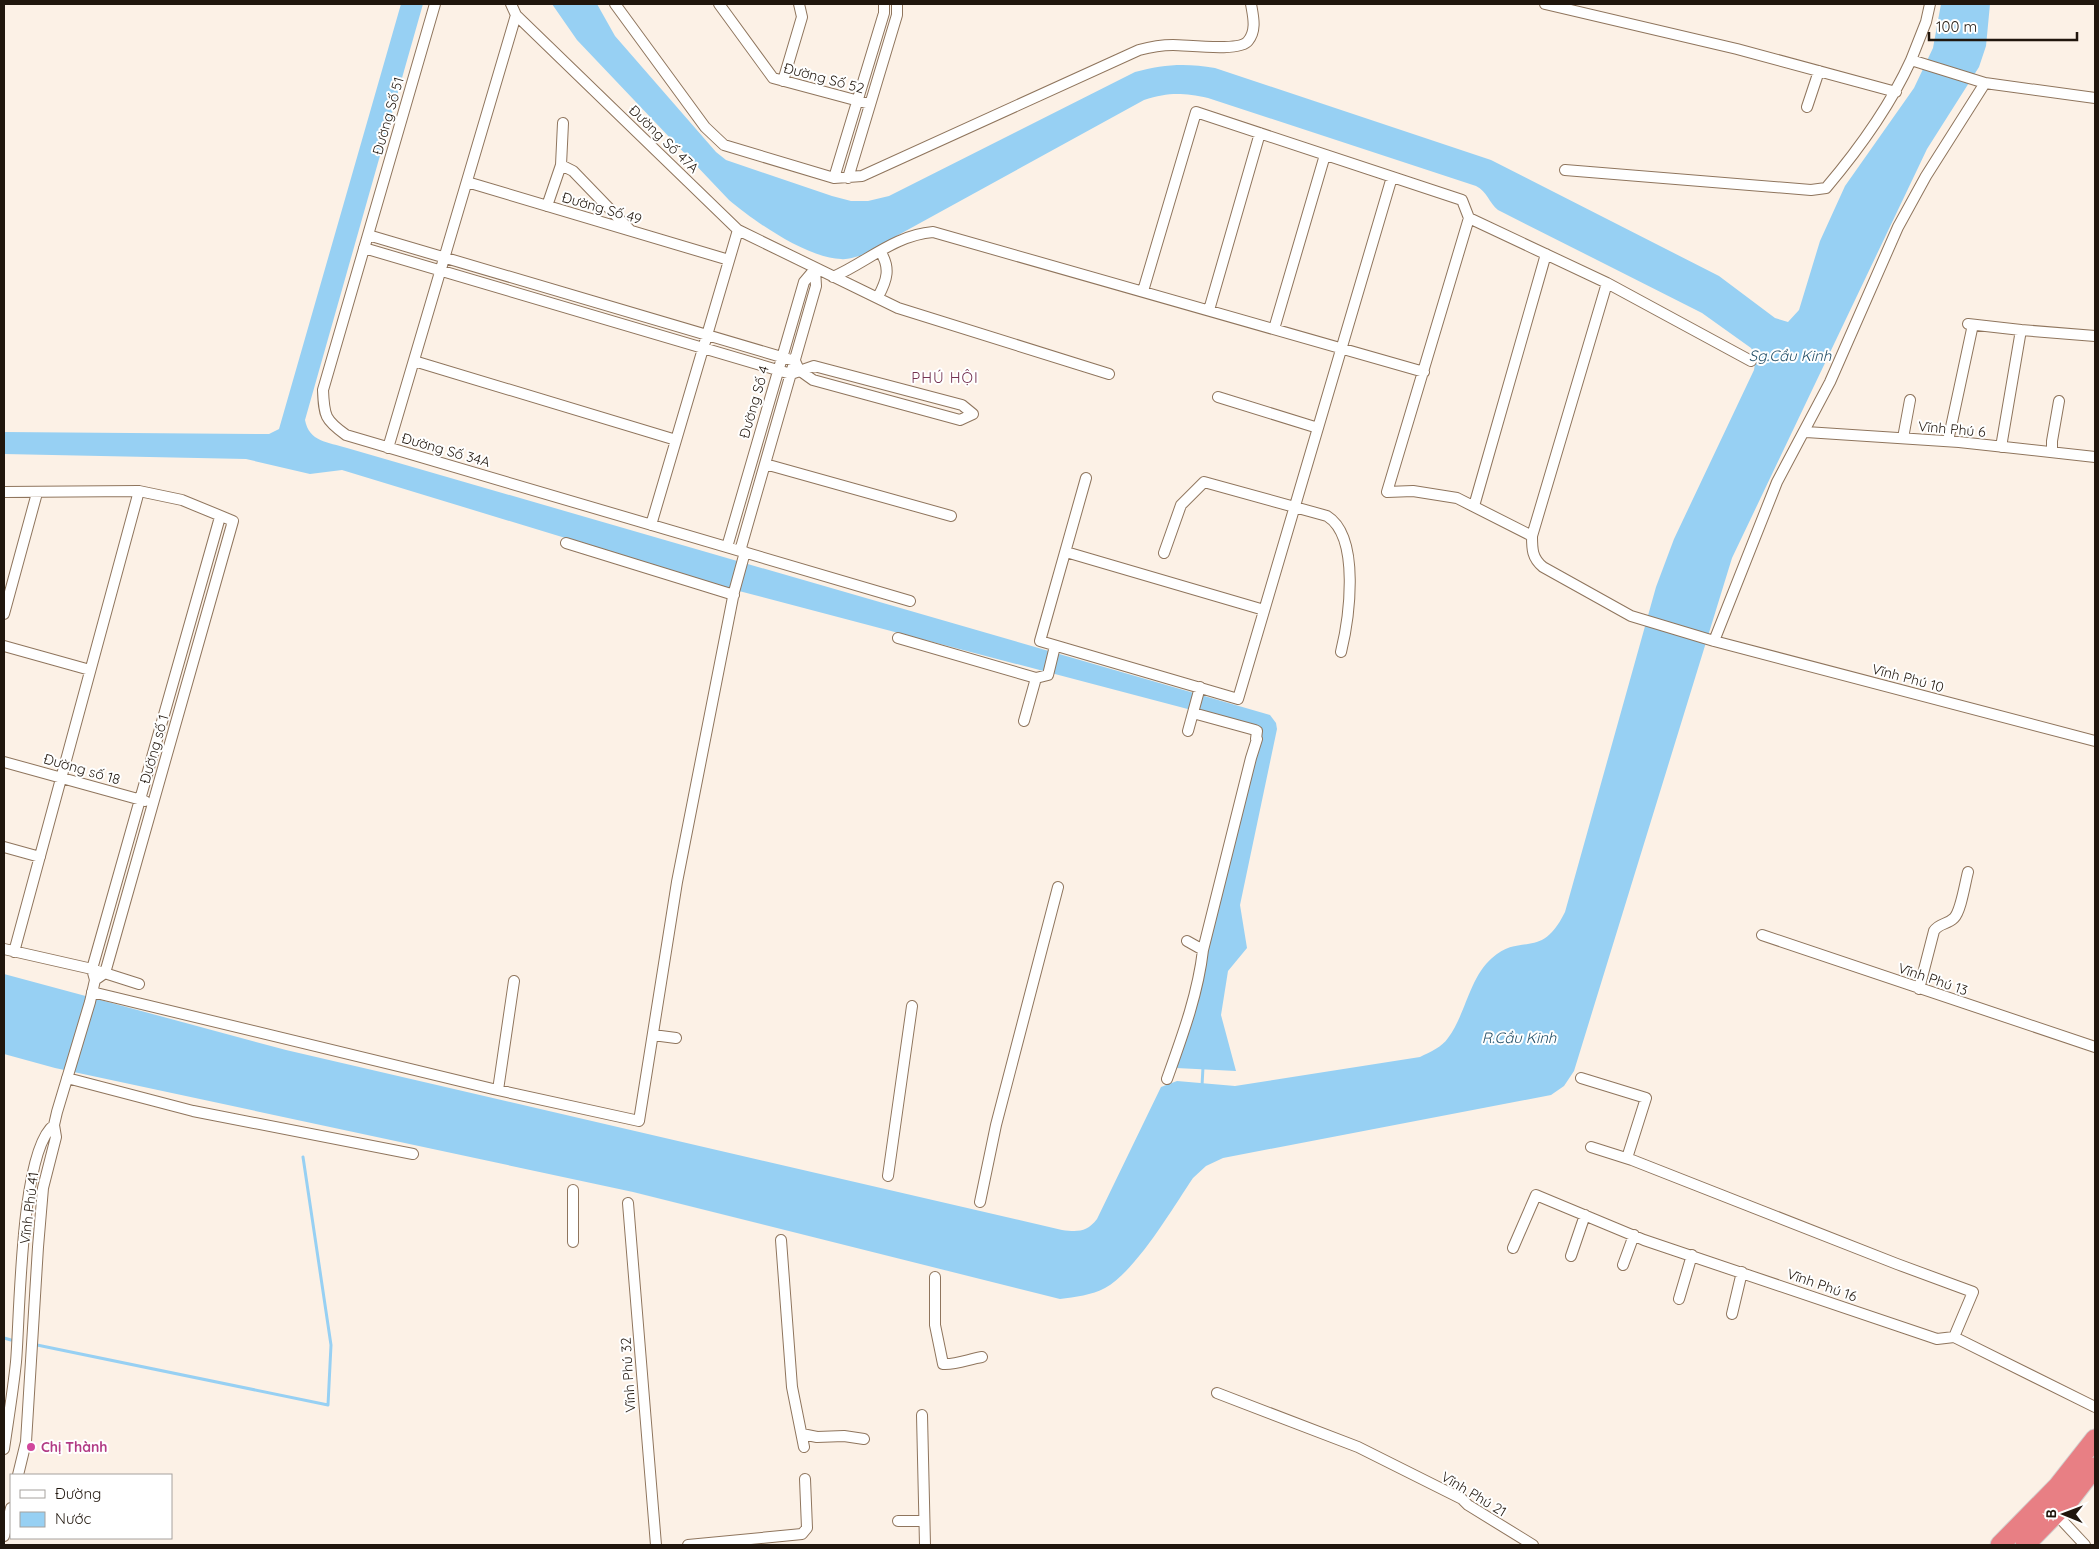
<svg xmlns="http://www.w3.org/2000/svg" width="2099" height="1549" viewBox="0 0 2099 1549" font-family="Quicksand,sans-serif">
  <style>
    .water { fill: #97d0f3 }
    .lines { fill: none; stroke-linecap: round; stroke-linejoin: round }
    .stream { stroke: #97d0f3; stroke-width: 3 }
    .street-casing { stroke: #8f755d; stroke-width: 12 }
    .highway-casing { stroke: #d2d0cf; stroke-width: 21 }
    .street { stroke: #fff; stroke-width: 10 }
    .highway { stroke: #e87f84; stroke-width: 19 }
    .hotel-dot { fill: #d1479c; stroke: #fff; stroke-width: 2 }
    .labels { text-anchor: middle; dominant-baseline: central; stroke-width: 4; stroke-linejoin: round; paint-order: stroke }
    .street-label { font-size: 14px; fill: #20160d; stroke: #fff }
    .hotel-label { font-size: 14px; font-weight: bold; fill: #b23c85; stroke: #fff; text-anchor: start }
    .water-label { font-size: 15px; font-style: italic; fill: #255169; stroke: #fff }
    .neighbourhood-label { font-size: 15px; letter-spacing: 1px; fill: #743251; stroke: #fff }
  </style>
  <rect width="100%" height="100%" fill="#fcf1e6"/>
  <path class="water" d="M401,4h22l-118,416c4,22 23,22 42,28l923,267 6,8 1,6 -37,176 7,43 -19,23 -7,44 15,56 -60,-3 80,-341 -517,-136 -397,-121 -32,4 -64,-15 -242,-5v-22l265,2 10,-5z
    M552,4h45l18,32 101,116 10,8 106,36 19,5h17l21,-5 246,-124c28,-8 52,-9 80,-4l276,92 228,116 56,42 13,4 11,-12 21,-69 25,-55 69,-98 19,-40 8,-44h49l-4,42 -7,21 -52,82 -195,409 -158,513 -10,15 -13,9 -328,63 -17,8 -13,12c-21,31 -57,93 -88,110 -13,7 -30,9 -45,11l-427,-107 -578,-124 -51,-14v-80l282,76 776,180c16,2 25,2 35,-11l64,-132 16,-6 58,5 185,-29c10,-5 22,-10 28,-19 18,-24 21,-60 44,-80 29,-26 49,3 73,-46l91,-325 18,-48 80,-169 2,-13 -5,-9 -49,-35 -204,-103c-9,-7 -11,-19 -22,-24l-268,-88c-25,-5 -39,-6 -64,2l-284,156c-6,1 -13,4 -19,3 -34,-1 -86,-37 -112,-59l-152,-160z"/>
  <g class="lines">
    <path class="stream" d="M1202,1086l1,-19
      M4,1338l7,2
      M37,1345l291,60 3,-60 -28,-188"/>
    <defs>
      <path id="street" d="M435,4l-112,386c1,26 2,30 23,45l564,166
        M511,4l5,11 222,215 160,78 211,66
        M615,4l90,123 19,18 110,33 28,-2 277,-126c11,-3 22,-5 34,-5 15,0 67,7 75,-4 9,-11 5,-25 3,-37
        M719,4l54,74 97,26
        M1545,4l192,45 159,43
        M1930,4l-4,18 -15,38 74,23 110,15
        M783,81l19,-64 -3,-13
        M1807,107l12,-36
        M561,165l2,-42
        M1565,170l246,20 15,-2c33,-39 64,-82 85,-128
        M834,178l50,-165v-9
        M848,178l49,-163v-11
        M467,182l262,78
        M547,206l14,-41 12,6 57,59
        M1469,218l-82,274 26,-1 44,7 75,38
        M364,248l427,126 23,-8 148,39 11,9 -13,6 -147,-40 -14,-10 -4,-9 -427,-126
        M833,277c34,-15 62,-42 100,-45l491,140
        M1607,283l-75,253c0,13 0,22 11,31l88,49 83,25 381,100
        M1143,291l53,-179 266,88 7,18 138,65 144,78
        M878,297c9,-17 13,-29 2,-46
        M1209,310l51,-177
        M1968,324l53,6
        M1274,329l51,-174
        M414,361l262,79
        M1218,397l100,31
        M1806,432l153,10 136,15
        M1903,438l7,-38
        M1948,441l24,-112
        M2001,447l20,-117 74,6
        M388,448l128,-433
        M2052,452v-11l7,-40
        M765,464l186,52
        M1086,478l-46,163 198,58 154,-522
        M4,492l135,-1 43,9 51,21 -128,452 -10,7
        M1474,506l72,-252
        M651,525l87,-295
        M566,543l168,52
        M727,547l77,-265 11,-13
        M740,551l76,-265 -1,-17
        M1066,552l198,58
        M1164,553l17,-48 23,-23 123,34c34,21 22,103 14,136
        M4,614l33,-121
        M898,638l138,40
        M1714,641l63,-159 53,-100 68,-155 28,-51 59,-93
        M4,646l86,24
        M1193,713l62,17 2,1 -1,8
        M1024,721l12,-43 12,-3 7,-29
        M1188,731l12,-44
        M4,762l141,39
        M4,847l36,10
        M1762,935l333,112
        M4,949l88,20 47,15
        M1203,950l48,-192 6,-19
        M14,952l125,-461
        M1919,989l15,-58c5,-8 13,-6 20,-13 7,-7 11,-35 14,-46
        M92,992l401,97 146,32 38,-239 57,-290 11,-40
        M653,1035l23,3
        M67,1078l126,33 220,43
        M1581,1078l65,20 -19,60
        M1167,1079c15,-42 31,-85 36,-129l-16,-9
        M498,1090l16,-109
        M1591,1147l41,13 265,104 76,28 -19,45
        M888,1176l24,-170
        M573,1190v52
        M980,1202l16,-77 62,-238
        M628,1203l28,342
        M781,1240l11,147 12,60
        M1513,1248l23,-53 108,45 293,99 17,-2 141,70
        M1571,1256l14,-41
        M1623,1265l11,-30
        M935,1277v48l8,39c13,1 26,-5 39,-7
        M1679,1299l13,-44
        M1732,1314l10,-42
        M1217,1393l141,54 104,52 6,6 65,40
        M922,1415l3,130
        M802,1434l15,3 27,-1 20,3
        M4,1449c4,-28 9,-58 12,-87 4,-45 4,-212 38,-237
        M18,1475l8,-33 12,-195 5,-59 13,-51 -2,-12 3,-13 33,-110 5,-22 -3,-11 128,-452
        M2056,1514l29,31
        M898,1521h25
        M4,1536l7,-28
        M688,1545l114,-11 5,-6 -2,-49"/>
      <path id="highway" d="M2000,1545l58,-59 37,-47
        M2025,1545l46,-47 24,-31"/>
    </defs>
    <use href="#street" class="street-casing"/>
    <use href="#highway" class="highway-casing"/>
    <use href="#street" class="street"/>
    <use href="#highway" class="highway"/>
  </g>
  <circle class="hotel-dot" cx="31" cy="1447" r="5"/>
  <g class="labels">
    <g class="street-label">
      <text transform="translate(824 78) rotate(15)">Đường Số 52</text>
      <text transform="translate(388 116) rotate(-74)">Đường Số 51</text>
      <text transform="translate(664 139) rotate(44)">Đường Số 47A</text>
      <text transform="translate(602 208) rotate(16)">Đường Số 49</text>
      <text transform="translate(754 402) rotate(-74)">Đường Số 4</text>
      <text transform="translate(1952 429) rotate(5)">Vĩnh Phú 6</text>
      <text transform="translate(446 450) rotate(16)">Đường Số 34A</text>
      <text transform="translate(1908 678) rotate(15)">Vĩnh Phú 10</text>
      <text transform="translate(154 749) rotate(-74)">Đường số 1</text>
      <text transform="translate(82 769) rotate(16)">Đường số 18</text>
      <text transform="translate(1933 979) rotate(19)">Vĩnh Phú 13</text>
      <text transform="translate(29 1208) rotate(-83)">Vĩnh Phú 41</text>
      <text transform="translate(1822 1285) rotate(19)">Vĩnh Phú 16</text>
      <text transform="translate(628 1375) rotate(-94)">Vĩnh Phú 32</text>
      <text transform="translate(1474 1494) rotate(31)">Vĩnh Phú 21</text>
    </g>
    <g class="hotel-label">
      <text x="41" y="1447">Chị Thành</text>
    </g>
    <g class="water-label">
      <text x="1790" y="355">Sg.Cầu Kinh</text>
      <text x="1519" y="1037">R.Cầu Kinh</text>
    </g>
    <g class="neighbourhood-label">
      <text x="945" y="377">PHÚ HỘI</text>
    </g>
  </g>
  <rect width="2099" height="1549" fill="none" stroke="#20160d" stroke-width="10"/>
  <rect x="10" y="1474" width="162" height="65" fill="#ffffff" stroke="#a6a29e"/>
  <rect x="20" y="1490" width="25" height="8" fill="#ffffff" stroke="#a6a29e"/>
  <text x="55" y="1499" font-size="15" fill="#20160d">Đường</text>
  <rect x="20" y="1512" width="25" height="15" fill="#97d0f3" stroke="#a6a29e"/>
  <text x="55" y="1524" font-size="15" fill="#20160d">Nước</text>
  <g transform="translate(2064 1514) rotate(271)" stroke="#ffffff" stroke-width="4" paint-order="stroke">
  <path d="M0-4L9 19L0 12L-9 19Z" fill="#20160d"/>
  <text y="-8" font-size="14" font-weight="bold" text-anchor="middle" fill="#20160d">B</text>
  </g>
  <path d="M1929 32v8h148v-8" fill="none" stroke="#20160d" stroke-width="2.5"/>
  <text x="1936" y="32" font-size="15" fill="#20160d" stroke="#ffffff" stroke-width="4" paint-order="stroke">100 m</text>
</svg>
